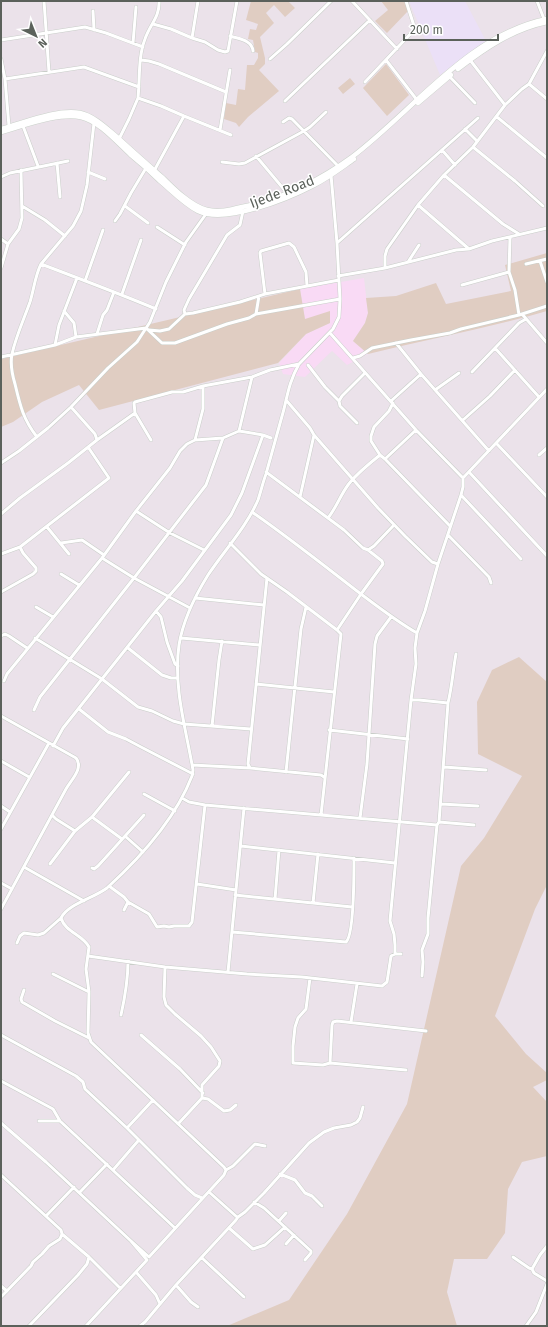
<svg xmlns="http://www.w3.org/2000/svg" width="548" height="1327" viewBox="0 0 548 1327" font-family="'Fira Sans',sans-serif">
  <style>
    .commercial { fill: #f9daf5 }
    .medical { fill: #ebe0f7 }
    .green { fill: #e0cdc2 }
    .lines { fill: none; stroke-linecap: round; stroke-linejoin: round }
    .street-casing { stroke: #c9cec9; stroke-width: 4 }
    .secondary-casing { stroke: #cbd2cb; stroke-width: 5.5 }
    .street { stroke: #fff; stroke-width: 3 }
    .secondary { stroke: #fff; stroke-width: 4.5 }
    .labels { text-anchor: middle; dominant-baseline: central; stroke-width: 3; stroke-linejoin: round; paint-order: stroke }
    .street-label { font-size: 14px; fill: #5b615b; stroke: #fff }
  </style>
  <rect width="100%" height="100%" fill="#ebe2ea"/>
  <path class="commercial" d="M364,278l4,35 -3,10 -12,18 15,13 -21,11 -15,-14 -27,26 -22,-3 -4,-11 27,-29 24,-11 -25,-3 -5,-31z"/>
  <path class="medical" d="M409,1h56l21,40 -46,34z"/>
  <path class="green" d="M251,1h37l7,7 -10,9 -11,-12 -8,8 8,10 -14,14 5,21v6l-6,6 20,21 -31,26 -9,10 -3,-4 -12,-4 2,-16 10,2 2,-16 7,1 2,-25h7l4,-7v-5l-3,-1 -2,-12 -5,-1 2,-10 6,1 2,-6 -12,-4z
    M381,1h24l3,10 -21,22 -12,-12 13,-11z
    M386,64l23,31 -22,21 -24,-28z
    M350,78l5,6 -12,10 -5,-6z
    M547,253v58c-59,17 -119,28 -179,43l-15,-13 12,-18 3,-10 -2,-15 30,-2 40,-13 10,21 65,-13 -6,-26z
    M300,289l5,30 25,-8v12l-24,11 -28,29 -179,47 -20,-25 -37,17 -29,20 -12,5v-68z
    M519,657l28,25v203l-12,24 -40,107 31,38 21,19v7l-14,7 14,15v54l-25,6 -14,27 -3,44 -18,26h-33l-7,33 10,34h-230l62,-26 58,-86 60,-110 54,-238 23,-28 38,-62 -44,-22 -1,-52 15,-32z"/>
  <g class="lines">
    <defs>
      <path id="street" d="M44,1l5,71
        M352,1l45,48
        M537,1l7,18
        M93,11l1,19
        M153,24l18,5 21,9 13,4 13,8 7,2 3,-1 9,-50
        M230,36c9,3 22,4 23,15
        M192,38l6,-37
        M1,40l84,-13 21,6 37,14
        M133,43l3,-36
        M1,59l4,20 4,47
        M270,59l17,-15 44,-43
        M141,60l8,1 10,3 67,28
        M386,60l31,40
        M470,60l35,45
        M449,76l26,27
        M5,79l79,-12 55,20
        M365,82l50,-53 -9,-28
        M529,84l18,15
        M138,98c2,-20 0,-41 7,-59 5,-15 15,-22 14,-38
        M285,101l85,-81
        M497,117l50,41
        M283,122l6,-4 3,1 46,47
        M23,126l15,40
        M465,129l12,12
        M220,130l10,-60
        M119,139l10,-20 9,-21 23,8 23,10 47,19
        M473,147l42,34 28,25
        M442,150l13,15
        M256,156l31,37
        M222,162l17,2 6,-1 59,-32 6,-4 16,-15
        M57,163l3,34
        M154,171l30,-55
        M88,172l17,7
        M444,175l59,49 16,10
        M1,177l9,-4 58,-12
        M418,205l51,44
        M22,206l23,14 20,16
        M125,206l23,17
        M115,221l5,-7 11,-21 15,-25
        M157,227l28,18
        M510,237l-1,35 6,18 4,25
        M1,239l7,5
        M337,243l141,-125
        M540,261l7,21
        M408,262l11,-17
        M41,264c39,15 77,29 115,45
        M526,264l21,-5
        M1,268l7,-24 11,-15 3,-11 -1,-48
        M385,268v-12l2,-7 31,-44 26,-30 29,-28 32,-42 17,-16 7,-5 18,-33
        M338,276l47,-8 71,-18 13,-1 23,-8 55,-13
        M85,281l18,-51
        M462,285l47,-13
        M122,294l19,-54
        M265,294l-5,-41 1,-2 28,-8 5,4 12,25 1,14
        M64,311l10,12 2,14
        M185,314l-1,-4 5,-11 38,-64 13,-10 3,-14
        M256,314l3,-18
        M522,314l25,29
        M149,330l11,1 9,-2 16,-15 8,-1 47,-11 25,-8 74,-14
        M330,333l86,97 47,48
        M97,334l6,-19 4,-5 7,-18
        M396,343l25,31 68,77
        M55,345l4,-20 18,-47
        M495,348l44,49
        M1,357l54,-12 21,-8 70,-9 16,15h13l52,-19 22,-6 7,-4 84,-15
        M353,358l7,-2 12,-8 39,-8 39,-7 11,-4 58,-14 28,-9
        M308,365l17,22 14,14
        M472,372l47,-49 7,-4
        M435,390l24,-17
        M286,400l24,28 4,7 64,73 27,28 27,26 6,2
        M391,401l30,-27
        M463,420l27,-24 25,-26
        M357,423l-17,-17 -1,-5 3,-5 23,-23
        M239,431l13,-54
        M37,437c-14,-18 -17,-32 -22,-53 -3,-10 -5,-20 -3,-30 4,-18 12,-35 18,-52 4,-13 5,-26 11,-38l32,-38 8,-15 6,-26 7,-62
        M97,440l38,-27
        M151,440l-16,-27 -1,-10 1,-1 37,-10h11l20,-6 49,-9 18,-7 29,-6
        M195,440l8,-31v-23
        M497,444l50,53
        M380,455l-9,-14v-5l3,-9 15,-16 4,-8
        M539,455l8,-7
        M385,459l65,67
        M1,463l18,-12 29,-23 23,-21 37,-39 29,-26 13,-20 16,-40 20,-40 20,-28
        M266,472l78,58 19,18 5,2 6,-4 20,-21
        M469,472l78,84
        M461,495l60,64
        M300,497l14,-62
        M136,511l34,22 34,17
        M252,512c36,25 70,52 105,79 20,15 39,30 60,42
        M1,514l19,-16 48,-35 29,-23 -2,-6 -24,-27
        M328,518c8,-10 12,-22 20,-33 8,-11 21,-21 32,-30l5,4 31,-29
        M47,527l22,27
        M448,535l41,42 2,6
        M61,543l21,-3 22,15
        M230,543l31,31 26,18 50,38 4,4 -20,181
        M1,554l19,-7 89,-69 -21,-31
        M102,558l32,20 56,30
        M61,574l18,11
        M1,592l32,-18 3,-3v-3l-13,-15 -3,-6
        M195,598l69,7
        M36,607l17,10
        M156,611l5,6 6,25 8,22 3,2
        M337,630l24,-36 22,-30 -1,-3 -14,-11
        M1,636l4,-2 4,2 18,12
        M35,638l67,41 36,28 14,4 21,10 11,3 67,5
        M181,638l79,7
        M128,648l34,27 9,3h7
        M4,681l3,-7 95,-116 34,-47 34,-43 10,-17 7,-7 8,-4 28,-2 16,-7 24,4 8,3
        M256,684l78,8
        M411,700h8l29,3c4,-16 5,-33 8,-49
        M79,709l29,23 18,7 15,8 52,27
        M34,710l6,-13 94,-119 72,-93 17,-47
        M1,716l75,42c8,10 -5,22 -10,31l-65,120
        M212,726l7,-66 3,-19
        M329,730l79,9
        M53,746l10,-18 93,-117 26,-30 49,-66 11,-22 21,-58
        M1,761l28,16
        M192,765l58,3 71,7 3,2
        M444,767l42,3
        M250,768l-2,-4 19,-186
        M286,772l15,-143 5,-22
        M144,794l31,17
        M182,798l7,4 16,3 232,20 2,-3 9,-119
        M441,804l37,2
        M1,806l9,6
        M52,815l4,4 19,12
        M92,817l30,22
        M360,818l7,-54 8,-120 2,-8 14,-19
        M439,822l35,3
        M1,829l48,-86
        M125,836l18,16
        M241,846l154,17
        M50,864l25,-33 17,-14 37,-45
        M24,867l60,34
        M92,868l2,1 4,-3 46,-51
        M1,883l11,6
        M197,884l39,6
        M109,886l15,11 4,5 21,12 8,13 7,-1 5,1 5,-1h15l3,-4 13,-117
        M235,895l117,12
        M275,899l4,-49
        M313,903l5,-49
        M124,910l4,-8
        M232,932l114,10c8,-7 8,-70 8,-84
        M17,943l3,-7 4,-3 14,2 6,-2 17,-15
        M395,954v-9l-1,-11 -4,-13 21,-221 5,-36 -1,-16 2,-15 8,-22 13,-47 23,-69 2,-8v-9l84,-89
        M88,956l77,11 82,7 55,3 80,9 5,-4 4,-26 4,-2h6
        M165,967l-1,30 2,8 9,9 26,22 10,11 9,14 -1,5 -17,19v13l-24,26
        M228,972l16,-164
        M53,974l36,18
        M422,976l1,-14 -1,-12 6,-16v-16l9,-93
        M310,978l-4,31 -8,9 -3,9 -2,19v17l30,2 7,-2 76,7
        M24,990l-3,9 1,3 33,19 34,17
        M121,1015c4,-18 7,-35 7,-54
        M351,1022l6,-38
        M1,1035l75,41 7,6 2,7 42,39 60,60 8,7 7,3
        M141,1035l39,34 23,24
        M330,1063l2,-38 1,-3 4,-1 89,10
        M1,1081l52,28 7,12 115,107
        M202,1098l6,1 16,12 6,-1 6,-5
        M39,1121h21
        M1,1123l45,39 85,79
        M127,1128l26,-28
        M113,1170l25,-29
        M226,1170l7,-4 22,-22 10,2
        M280,1174l15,6 10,13 7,3 10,10
        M1,1175l60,55 1,4 27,23 31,31
        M80,1192l27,-28
        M209,1192l28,25
        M254,1202l10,6 47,43v2l-6,7
        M46,1216l28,-29
        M279,1221l7,-8
        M229,1228l24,21 12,-4 20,-18
        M286,1244l8,-9
        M547,1246l-7,9 -8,14 2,4 13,8
        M513,1257l16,11 3,1
        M202,1258l42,39
        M136,1272l20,23 4,9
        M176,1285l15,17 7,5
        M1,1286l6,5
        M1,1297l30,-31 2,-4 9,-8 7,-8 11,-7 2,-5
        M29,1326l49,-51 9,-11 2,-7
        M86,1326l61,-66 -16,-19 18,16 75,-82 2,-5 -2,-3 -133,-125 -3,-9 1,-41 -3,-23 3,-22c-6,-12 -24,-15 -28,-29 7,-14 33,-20 46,-30 34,-31 68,-68 85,-112l1,-6c-7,-41 -20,-83 -14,-125 4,-25 16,-49 29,-70 16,-24 39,-49 50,-75 3,-9 5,-18 8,-26 6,-22 12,-43 18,-65 4,-17 6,-29 15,-45l34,-35 6,-12 1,-18 -3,-56 -6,-68
        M140,1326l5,-4 31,-37 60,-65 2,-3 7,-5 19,-19 45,-50 15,-11 10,-4 17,-3 6,-3 3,-4 3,-11
        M526,1326l10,-14 11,-28"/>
      <path id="secondary" d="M458,69c27,-21 55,-40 89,-47
        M418,103l33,-28
        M1,129c23,-6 55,-20 79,-16 14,3 26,15 37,24 15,14 30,27 46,41 11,11 28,28 44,32 11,3 23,0 35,-3 40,-8 77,-26 110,-50 62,-47 116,-122 195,-138
        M1,132c22,-6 58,-20 80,-15 18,4 36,25 50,38 10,8 20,17 29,26 12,10 24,23 38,30 28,13 89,-12 116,-26 14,-7 27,-17 40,-26"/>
    </defs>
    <use href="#street" class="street-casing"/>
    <use href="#secondary" class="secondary-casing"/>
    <use href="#street" class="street"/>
    <use href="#secondary" class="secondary"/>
  </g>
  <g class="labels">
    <g class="street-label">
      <text transform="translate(282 192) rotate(-21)">Ijede Road</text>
    </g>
  </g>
  <rect width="548" height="1327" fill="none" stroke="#5b615b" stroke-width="4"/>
  <g transform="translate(36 36) rotate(137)" stroke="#ffffff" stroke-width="3" paint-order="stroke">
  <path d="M0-3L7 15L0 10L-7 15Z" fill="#5b615b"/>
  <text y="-6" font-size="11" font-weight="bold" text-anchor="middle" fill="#5b615b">N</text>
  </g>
  <path d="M404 34v6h94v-6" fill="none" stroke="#5b615b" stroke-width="2"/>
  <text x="410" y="34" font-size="12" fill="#5b615b" stroke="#ffffff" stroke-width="3" paint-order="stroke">200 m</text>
</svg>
